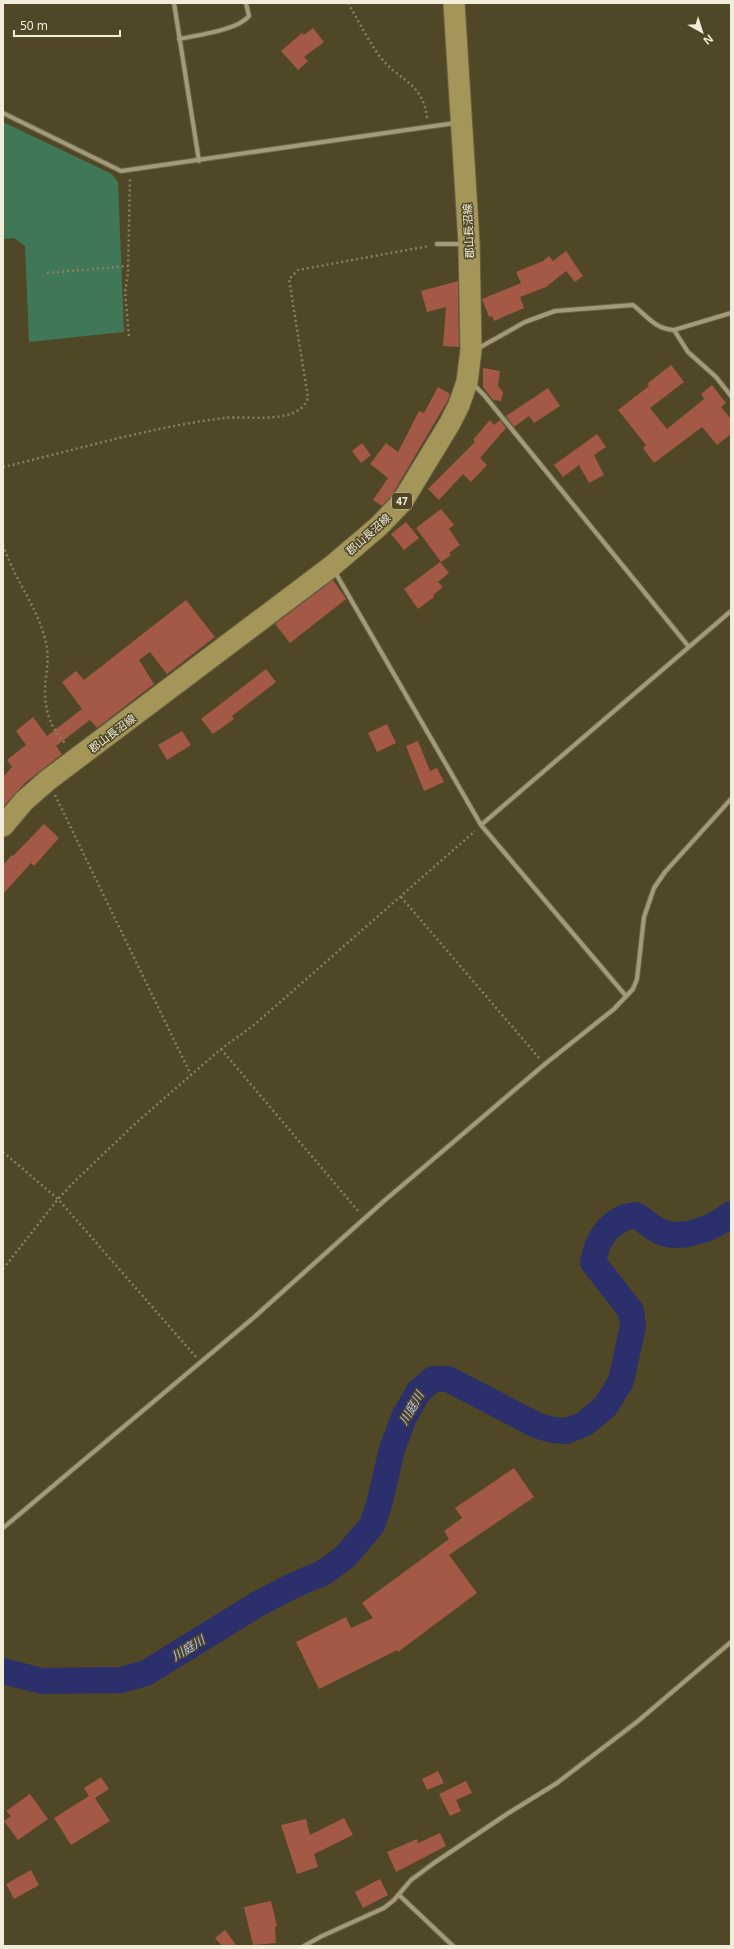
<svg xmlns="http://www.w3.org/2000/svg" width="734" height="1949" viewBox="0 0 734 1949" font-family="'Noto Sans','Noto Sans JP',sans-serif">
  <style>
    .green { fill: #407756 }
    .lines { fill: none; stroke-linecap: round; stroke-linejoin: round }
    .river { stroke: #2b2f6b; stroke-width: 26 }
    .building { fill: #a35945 }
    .street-casing { stroke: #6a6346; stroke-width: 6 }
    .primary-casing { stroke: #6a6346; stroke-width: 23 }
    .path { stroke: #878064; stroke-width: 2.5; stroke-dasharray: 2 3; stroke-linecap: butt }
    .street { stroke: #a39a77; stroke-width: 4 }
    .primary { stroke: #a49659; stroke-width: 21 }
    .labels { text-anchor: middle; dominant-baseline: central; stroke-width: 3; stroke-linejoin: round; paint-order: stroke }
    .shield { fill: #4f4726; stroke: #c1bba5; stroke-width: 1 }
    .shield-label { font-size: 10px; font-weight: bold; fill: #f2eddb }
    .street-label { font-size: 11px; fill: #f2eddb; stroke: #4f4726 }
    .water-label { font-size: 12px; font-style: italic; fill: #b7c2f9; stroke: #4f4726 }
  </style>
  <rect width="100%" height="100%" fill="#4f4726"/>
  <path class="green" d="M3,122l109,52 6,8 6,150 -95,10 -4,-96 -11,-8 -11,1z"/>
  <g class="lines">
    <path class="river" d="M3,1671l39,10 79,-1 25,-7 110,-68 38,-20 29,-12 22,-16 27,-32 7,-20 13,-56 12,-32 15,-26 14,-12h15l90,47 15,4 13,1 18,-7 21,-17 16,-26 12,-55 -2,-15 -38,-49c4,-24 18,-44 43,-47 8,5 15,12 23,16 22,11 54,-3 72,-17"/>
  </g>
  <path class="building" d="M313,28l11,14 -20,15 4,4 -10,9 -17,-19 21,-18 2,2z
    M566,251l17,25 -8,6 -9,-11 -20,16 -26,10 4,11 -30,13 -2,-5 -3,1 -7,-18 39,-16 -5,-11 27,-11 6,-5 4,5z
    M458,281l1,66 -16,-1 3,-39 -19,5 -6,-21z
    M671,365l13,17 -34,26 17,21 37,-30 -3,-5 11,-9 14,18 -5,4 10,12v15l-14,11 -15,-18 -48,36 -11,-15 3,-3 -28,-35 31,-24 -2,-2z
    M483,368l17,3 -2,15 5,6 -2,9 -8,-1 -10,-13z
    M438,387l12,7 -2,6 -56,95 -10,11 -9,-6 15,-22 -18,-14 16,-21 12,9 21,-41 5,2z
    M548,388l12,18 -26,17 -5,-7 -15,11 -8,-11z
    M490,420l4,5 6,-5 6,8 -26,30 7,7 -16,17 -8,-8 -24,26 -11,-11 47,-47 -2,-2z
    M597,434l9,13 -12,8 10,20 -15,8 -10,-18 -16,12 -9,-12z
    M362,443l9,12 -10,8 -9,-12z
    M441,509l13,16 -5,4 11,16 -11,8 2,2 -10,7 -25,-34z
    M406,522l13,16 -15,12 -13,-16z
    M440,562l9,11 -11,9 5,5 -10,8 1,2 -16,12 -14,-20z
    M333,580l13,19 -56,44 -15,-19z
    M186,600l29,37 -48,37 -17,-22 -11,8 15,24 -57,44 -7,-8 -34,26 6,8 -37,29 -22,24v-30l9,-10 -5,-7 19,-15 -10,-14 17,-14 14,19 35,-27 -20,-27 14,-11 8,9z
    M266,669l10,13 -44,34 2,3 -21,15 -12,-15z
    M387,724l9,19 -19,9 -9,-19z
    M182,731l9,14 -24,15 -9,-15z
    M418,741l12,30 7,-3 7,14 -20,9 -18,-45z
    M44,824l15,14 -25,28 -3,-3 -28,31v-29l9,-10 1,1z
    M514,1468l20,29 -85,58 28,38 -79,59 -1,-2 -78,39 -23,-47 50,-25 5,11 22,-10 -11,-15 87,-64 -5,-8 18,-13 -7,-10z
    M438,1771l6,12 -17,7 -5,-11z
    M101,1777l8,12 -14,9 15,23 -39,24 -17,-27 35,-22 -5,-8z
    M466,1781l6,12 -16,7 5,11 -11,5 -11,-22z
    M30,1794l18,25 -30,21 -14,-19 7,-5 -5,-5z
    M344,1818l9,17 -39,19 4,13 -21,7 -16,-49 25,-6 4,16z
    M440,1833l6,13 -50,26 -9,-20 30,-13 1,4z
    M31,1870l8,15 -25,14 -8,-15z
    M380,1879l8,16 -25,13 -8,-16z
    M271,1901l6,25 -2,1 1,16 -23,2 -9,-38z
    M225,1930l12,16h-15l-7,-8z"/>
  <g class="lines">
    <defs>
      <path id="street" d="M174,3l25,158
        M179,39c19,-4 59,-9 70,-23l-3,-13
        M3,113l118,58 334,-48
        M437,244h26
        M674,330l14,22 28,25 15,19
        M477,349l48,-27 30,-11 78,-6c14,11 22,24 41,25l57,-17
        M473,384l11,11 205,252
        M335,572l146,253 145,171
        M481,825l250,-214
        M3,1528l249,-209 132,-118 161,-137 69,-55 19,-20 4,-10 7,-62 10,-29 11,-16 66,-73
        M399,1895l54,51
        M304,1946l18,-10 62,-28 10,-8 17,-20 23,-17 73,-49 50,-31 81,-62 93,-79"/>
      <path id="primary" d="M3,826l21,-25 24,-21 284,-214 47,-40 23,-24 48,-79 9,-18 8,-23 4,-32 -2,-107 -15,-240"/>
    </defs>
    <use href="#street" class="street-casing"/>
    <use href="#primary" class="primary-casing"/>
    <path class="path" d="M348,3c10,17 19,35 30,51 19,27 45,27 49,64
      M47,273l81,-7
      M129,336l-4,-44 3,-19 2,-96
      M3,467c73,-17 147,-40 222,-49 23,-3 73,8 83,-20l-19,-119 9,-9 131,-24
      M3,545c12,37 38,65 44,104 2,15 -2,28 -2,43 0,21 7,38 21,52
      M55,795l136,280
      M401,897l139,162
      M221,1049l138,163
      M3,1152l55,47 138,158
      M3,1269l55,-70 17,-18 62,-59 84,-73 33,-24 221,-194"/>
    <use href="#street" class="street"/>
    <use href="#primary" class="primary"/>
  </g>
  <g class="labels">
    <rect class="shield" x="392" y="493" width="20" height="16" rx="3"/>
    <g class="shield-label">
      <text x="402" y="501">47</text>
    </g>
    <g class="street-label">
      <text transform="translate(468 231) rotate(-93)">郡山長沼線</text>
      <text transform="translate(368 534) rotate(-42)">郡山長沼線</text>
      <text transform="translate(112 733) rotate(-37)">郡山長沼線</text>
    </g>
    <g class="water-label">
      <text transform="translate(411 1408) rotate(-60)">川庭川</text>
      <text transform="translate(188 1648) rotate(-32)">川庭川</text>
    </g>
  </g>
  <rect width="734" height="1949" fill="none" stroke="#f2eddb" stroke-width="8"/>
  <g transform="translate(702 32) rotate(141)" stroke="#4f4726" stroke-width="3" paint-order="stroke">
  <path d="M0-3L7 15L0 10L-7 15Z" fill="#f2eddb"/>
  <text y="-6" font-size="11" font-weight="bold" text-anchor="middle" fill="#f2eddb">N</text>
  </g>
  <path d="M14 30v6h106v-6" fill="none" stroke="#f2eddb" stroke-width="2"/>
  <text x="20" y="30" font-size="12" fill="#f2eddb" stroke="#4f4726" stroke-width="3" paint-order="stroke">50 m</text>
</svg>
